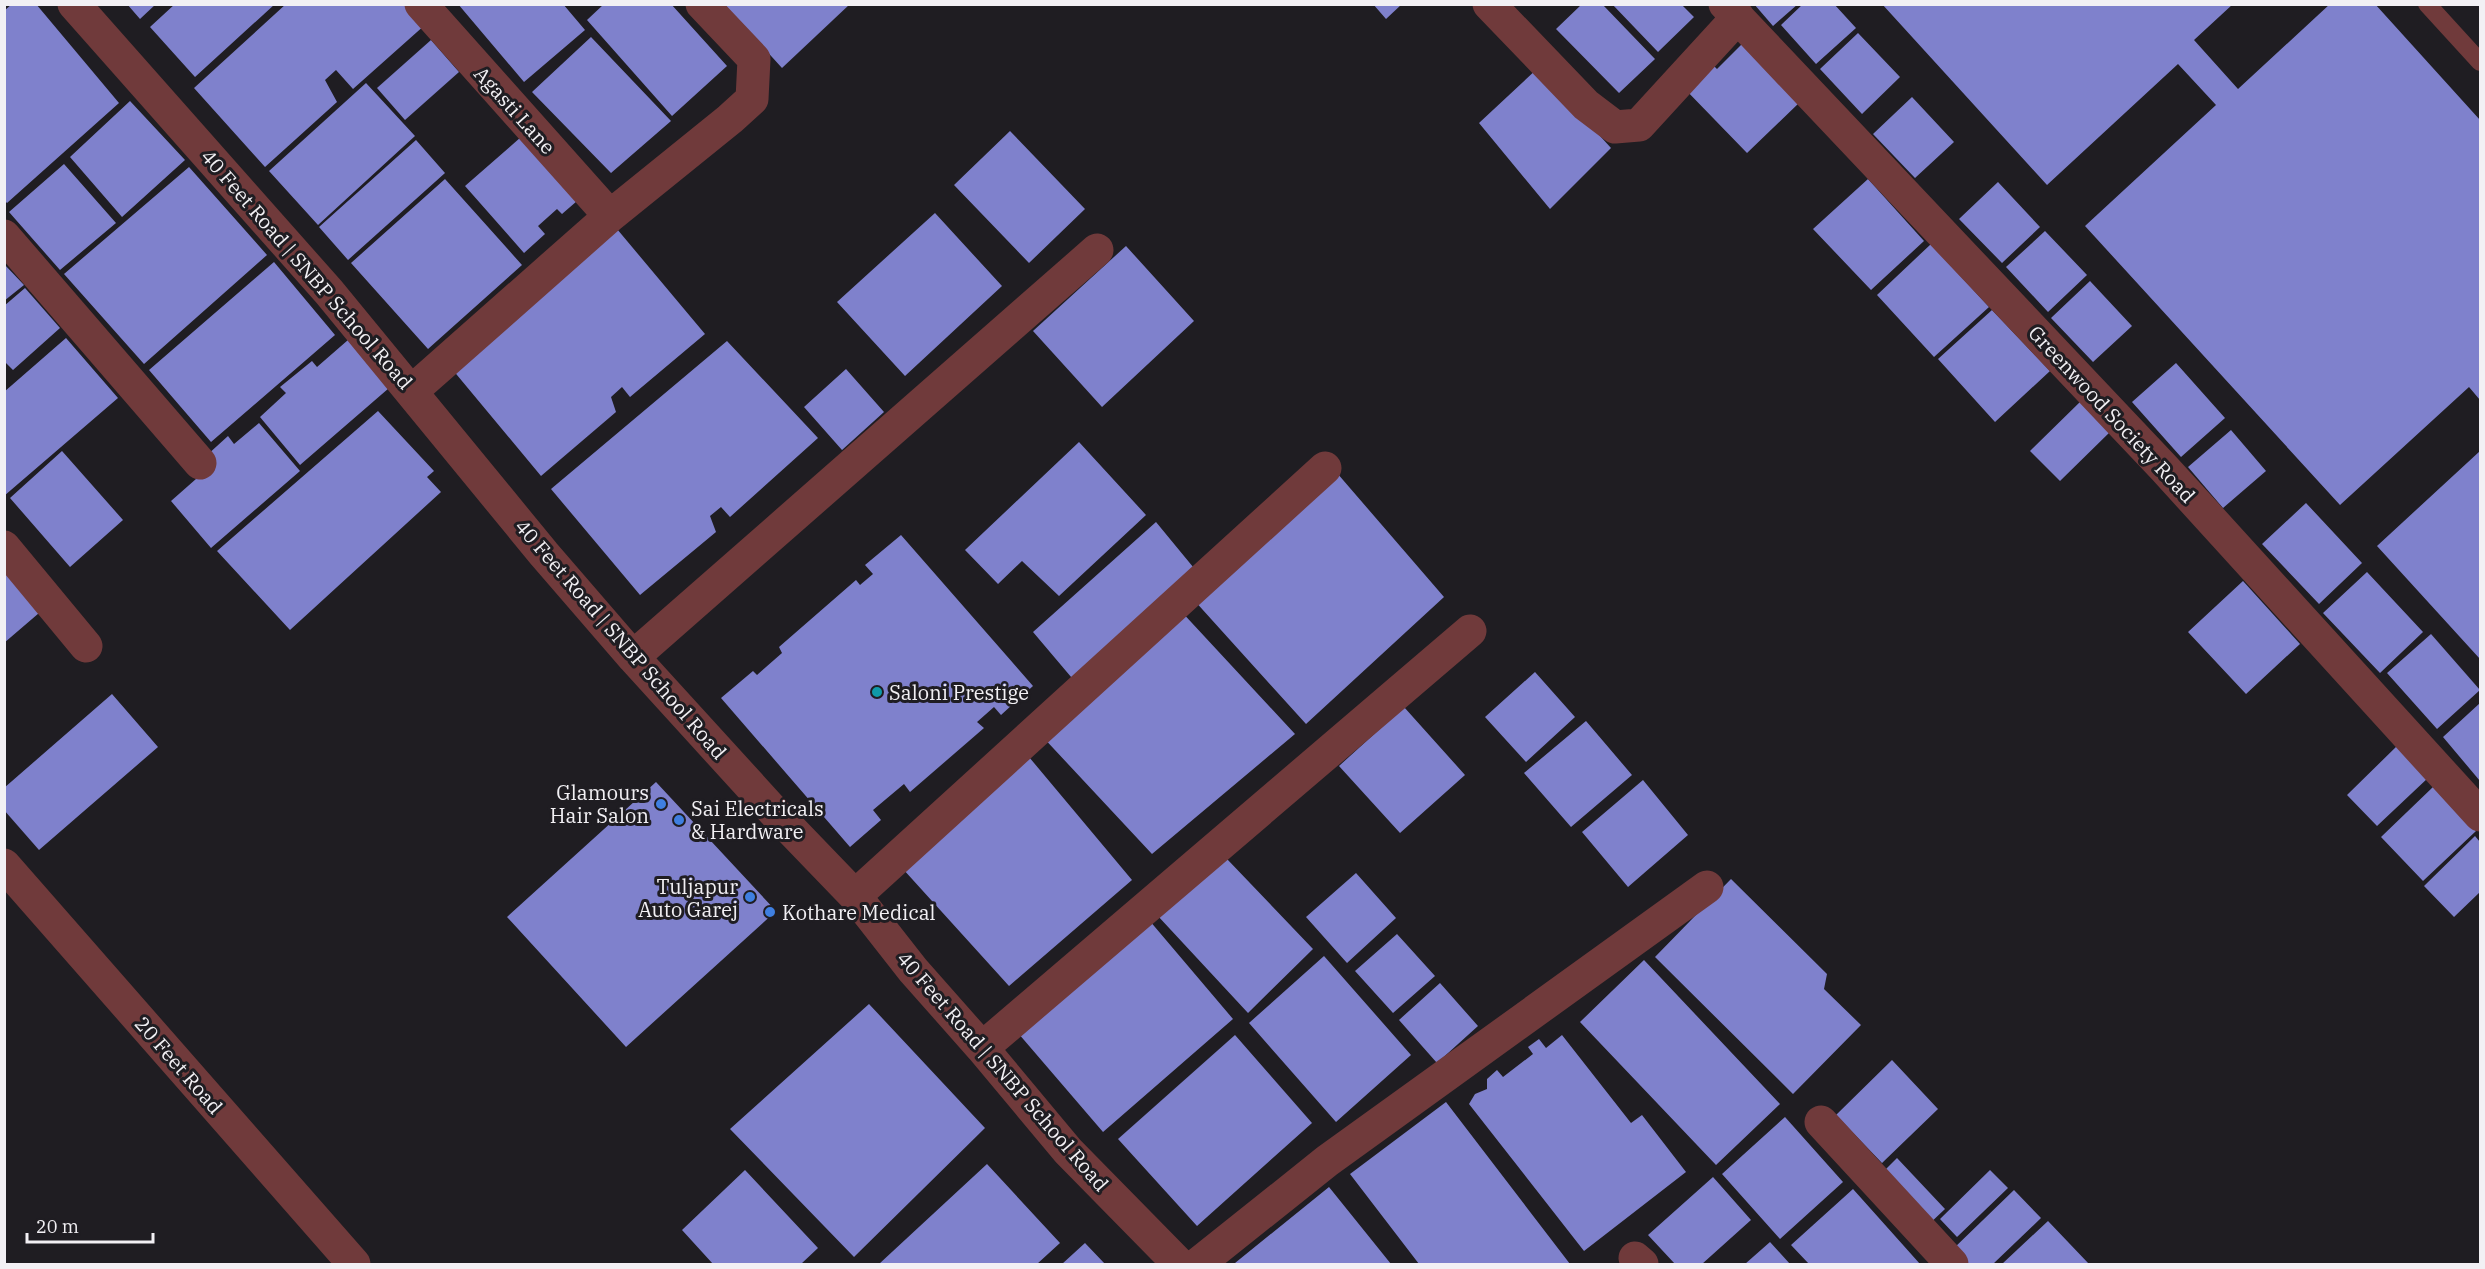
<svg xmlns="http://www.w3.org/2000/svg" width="2485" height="1269" viewBox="0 0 2485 1269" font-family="'IBM Plex Serif',serif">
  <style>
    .building { fill: #7f81cc }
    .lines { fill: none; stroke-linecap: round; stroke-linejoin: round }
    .lane { stroke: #703a3b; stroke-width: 18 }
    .street { stroke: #703a3b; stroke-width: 33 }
    .culture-dot { fill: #0f9aa8; stroke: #1f1d22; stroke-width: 2 }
    .shop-dot { fill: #3f7fe0; stroke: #1f1d22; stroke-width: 2 }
    .labels { text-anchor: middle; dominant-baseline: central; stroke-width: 6; stroke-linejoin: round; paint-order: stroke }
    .street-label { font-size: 20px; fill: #f2f0f4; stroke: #1f1d22 }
    .poi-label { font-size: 20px; fill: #f2f0f4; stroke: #1f1d22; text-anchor: start }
  </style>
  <rect width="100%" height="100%" fill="#1f1d22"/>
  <path class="building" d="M12,4h24l83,99 -112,100 -3,-3v-189z
    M127,4h29l-16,15z
    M175,4h100l-80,73 -45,-50z
    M286,4h123l17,20 -73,65 -17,-19 -11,10 12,22 -72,65 -71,-79z
    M458,4h105l22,26 -61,52z
    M604,4h67l56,62 -55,50 -85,-96z
    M724,4h126l-68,64z
    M1373,4h29l-16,15z
    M1612,4h69l13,13 -36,35z
    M1754,4h44l-25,22z
    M1803,4h31l22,24 -40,36 -35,-39z
    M1882,4h351l-39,36 44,49 92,-85h45l105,116v280l-11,-13 -129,118 -255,-279 131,-121 -38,-41 -131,121z
    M1581,5h22l52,54 -36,34 -63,-64z
    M1858,33l42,44 -38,37 -42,-45z
    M591,37l80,84 -60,52 -79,-81z
    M431,40l28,32 -54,48 -28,-32z
    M1743,43l57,59 -53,51 -65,-67 26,-26 9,9z
    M1538,68l73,80 -61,61 -71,-86z
    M366,83l49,53 -97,89 -49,-54z
    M1912,97l42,45 -39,36 -42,-44z
    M130,101l55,59 -63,57 -52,-60z
    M1010,131l75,78 -56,54 -75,-78z
    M521,137l56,64 -15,13 -5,-5 -19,17 7,8 -21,19 -59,-67z
    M416,140l29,33 -97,87 -29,-33z
    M64,164l52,59 -56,47 -51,-58z
    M189,167l78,88 -123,109 -80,-90z
    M445,179l77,86 -94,84 -77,-86z
    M1868,179l56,62 -53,49 -58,-61z
    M1998,182l42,45 -38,36 -43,-44z
    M935,213l67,73 -97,90 -68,-74z
    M617,229l88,105 -75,63 -8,-10 -11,10 5,15 -75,64 -89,-107z
    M2045,231l42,44 -39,37 -42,-45z
    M1931,244l58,63 -55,50 -57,-62z
    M1126,246l68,75 -92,86 -69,-76z
    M274,262l61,73 -124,107 -62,-72z
    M4,264l20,21 -20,16z
    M2090,281l42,45 -39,36 -42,-44z
    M25,288l35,40 -47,42 -9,-9v-55z
    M1992,310l58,61 -55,51 -57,-63z
    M66,338l52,60 -114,98v-104z
    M348,340l41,48 -89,77 -40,-48 26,-24 -6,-6 32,-26 5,6z
    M727,341l91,97 -88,79 -9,-10 -11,9 6,16 -76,63 -89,-106z
    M2176,363l49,55 -44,39 -49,-55z
    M846,369l38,43 -42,38 -38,-43z
    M2082,400l30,30 -52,51 -30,-30z
    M378,411l56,60 -7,6 14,15 -151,138 -73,-79z
    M259,423l41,48 -89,77 -40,-47 42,-37 -7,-8 22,-20 6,8z
    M2231,430l35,41 -43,37 -35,-41z
    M1079,442l67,73 -87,81 -37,-35 -24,23 -33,-34z
    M62,451l61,69 -53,47 -60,-69z
    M2480,451v208l-103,-113z
    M1337,473l107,124 -138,127 -113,-125z
    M2306,503l56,60 -43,41 -57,-60z
    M1156,522l42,51 -121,111 -44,-52z
    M901,535l132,151 -32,29 -7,-8 -17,15 7,6 -74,64 -6,-8 -31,26 8,10 -31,27 -129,-149 32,-27 4,4 25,-22 -3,-6 77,-67 4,5 13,-11 -8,-9z
    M4,568l42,39 -42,36z
    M2367,572l56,60 -43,41 -57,-60z
    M2243,581l57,63 -54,50 -58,-62z
    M1179,609l116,125 -143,120 -112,-120z
    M2431,634l49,56 -43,39 -50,-56z
    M1535,672l40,45 -49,45 -41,-45z
    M112,694l46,53 -119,103 -35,-40v-22z
    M2480,703v78l-37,-44z
    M1404,707l61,68 -65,58 -61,-67z
    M1586,721l46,54 -61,52 -47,-54z
    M2398,745l31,32 -52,49 -30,-31z
    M1029,757l103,123 -123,106 -106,-117z
    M1643,780l45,55 -60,52 -46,-55z
    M656,782l120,129 -150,136 -119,-130z
    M2433,787l43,44 -53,50 -42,-44z
    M2475,836l5,6v50l-26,25 -30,-31z
    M1227,859l86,90 -65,64 -91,-98z
    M1356,873l40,45 -49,45 -41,-46z
    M1731,879l96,95 -3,15 37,36 -68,69 -138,-137z
    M1149,920l84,99 -130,113 -85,-99z
    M1397,934l38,42 -42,37 -38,-42z
    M1324,956l87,99 -75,67 -87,-99z
    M1644,960l136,144 -64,61 -136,-143z
    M1440,983l38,43 -41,37 -38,-43z
    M869,1004l116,124 -131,129 -124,-128z
    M1235,1035l77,88 -115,103 -79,-87z
    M1562,1035l69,88 11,-8 44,57 -102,79 -115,-147 6,-10 12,-5v-10l10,-9 6,7 30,-23 -5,-7 11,-8 7,9z
    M1892,1060l46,49 -56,54 -46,-48z
    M1446,1102l124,162h-151l-69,-90z
    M1785,1117l58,65 -63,57 -58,-65z
    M1897,1158l48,51 -18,17 -47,-51z
    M987,1164l73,79 -23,21h-158z
    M745,1170l73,78 -17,16h-88l-31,-34z
    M1990,1170l18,18 -51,49 -17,-18z
    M1713,1177l38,43 -49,44h-27l-27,-29z
    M1329,1187l62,77h-155l-1,-1z
    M1853,1189l67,75h-111l-18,-19z
    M2014,1190l27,28 -48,46h-27l-14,-14z
    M2048,1221l41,43h-87z
    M1770,1242l20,22h-45z
    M1085,1243l20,21h-43z"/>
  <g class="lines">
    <path class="lane" d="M2427,4l53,58"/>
    <path class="street" d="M74,4l255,288 215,262 89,103 143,157 79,82 58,74 69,78 86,103 111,113
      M421,4l189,212
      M1489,4l97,101 29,22 24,-2 99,-108
      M1725,4l439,464 316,347
      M4,236l196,227
      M412,391l198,-175 120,-97 22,-20 2,-40 -52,-55
      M4,547l82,99
      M633,657l464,-407
      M4,865l350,399
      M855,896l470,-428
      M982,1048l488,-417
      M1821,1122l131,142
      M1635,1258l7,6
      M1198,1264l129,-103 380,-274"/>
  </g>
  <circle class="culture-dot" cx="877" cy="692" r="6"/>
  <g class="shop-dot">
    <circle cx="661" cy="804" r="6"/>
    <circle cx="679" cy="820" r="6"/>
    <circle cx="750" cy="897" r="6"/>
    <circle cx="770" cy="912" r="6"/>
  </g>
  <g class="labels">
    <g class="street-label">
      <text transform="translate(515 110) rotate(48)">Agasti Lane</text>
      <text transform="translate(307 269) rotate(49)">40 Feet Road | SNBP School Road</text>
      <text transform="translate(2112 414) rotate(47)">Greenwood Society Road</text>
      <text transform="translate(621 639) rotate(49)">40 Feet Road | SNBP School Road</text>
      <text transform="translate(179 1065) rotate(49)">20 Feet Road</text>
      <text transform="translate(1003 1071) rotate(49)">40 Feet Road | SNBP School Road</text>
    </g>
    <g class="poi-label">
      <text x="889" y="692">Saloni Prestige</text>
      <text x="649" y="792" text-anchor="end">Glamours<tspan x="649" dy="23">Hair Salon</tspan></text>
      <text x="691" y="808">Sai Electricals<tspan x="691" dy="23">&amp; Hardware</tspan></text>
      <text x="738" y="886" text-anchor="end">Tuljapur<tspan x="738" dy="23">Auto Garej</tspan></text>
      <text x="782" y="912">Kothare Medical</text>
    </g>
  </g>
  <rect width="2485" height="1269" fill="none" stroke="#f2f0f4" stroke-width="12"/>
  <path d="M27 1233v9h126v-9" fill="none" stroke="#f2f0f4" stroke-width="3"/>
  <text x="36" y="1233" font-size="18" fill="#f2f0f4" stroke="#1f1d22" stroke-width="4.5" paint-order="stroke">20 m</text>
</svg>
